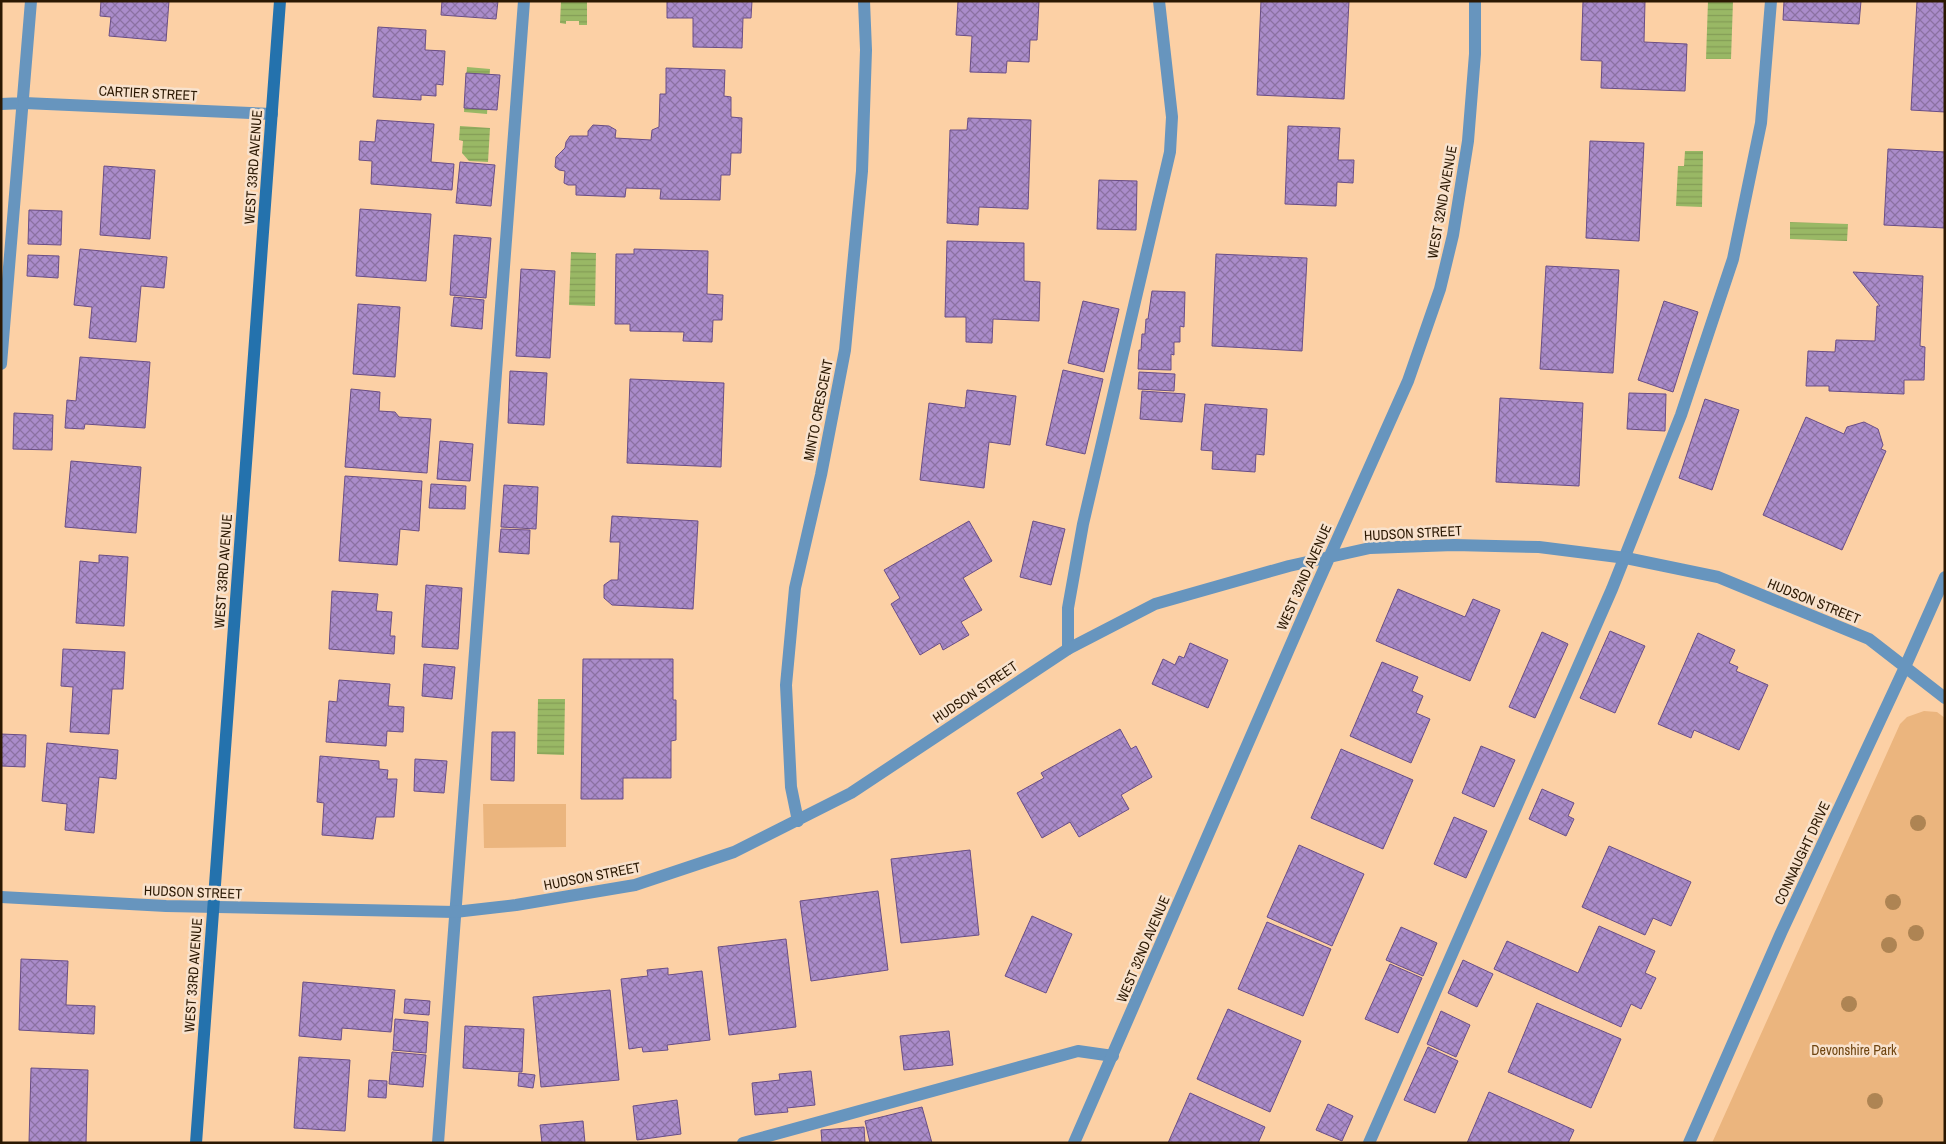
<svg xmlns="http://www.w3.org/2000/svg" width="1946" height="1144" viewBox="0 0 1946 1144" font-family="'Archivo Narrow',sans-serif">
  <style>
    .park { fill: #ebb57e }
    .water { fill: url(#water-rules) }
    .building { fill: url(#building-cross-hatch); stroke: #6a4e86 }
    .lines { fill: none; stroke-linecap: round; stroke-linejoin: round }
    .lane { stroke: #6795be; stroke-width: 12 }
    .street { stroke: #6795be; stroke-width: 12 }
    .secondary { stroke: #2472ad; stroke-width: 12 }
    .tree { fill: #ae8453 }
    .labels { text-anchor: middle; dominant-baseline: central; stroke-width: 5; stroke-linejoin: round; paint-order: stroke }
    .street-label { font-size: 14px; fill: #2b1802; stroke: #f8e2cd }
    .park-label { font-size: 14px; fill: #6f4510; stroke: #f8e2cd }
  </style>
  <defs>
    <pattern id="water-rules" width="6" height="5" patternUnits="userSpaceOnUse" patternTransform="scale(1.25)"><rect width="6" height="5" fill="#99b865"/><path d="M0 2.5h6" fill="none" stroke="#849d56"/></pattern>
    <pattern id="building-cross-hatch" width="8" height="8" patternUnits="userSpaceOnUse" patternTransform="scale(1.25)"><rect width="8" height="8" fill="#aa8cca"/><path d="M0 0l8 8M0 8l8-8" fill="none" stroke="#8b71a2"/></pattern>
  </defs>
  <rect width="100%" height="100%" fill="#fcd0a5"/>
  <path class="park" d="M1924,711l13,1 8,6v425h-233l188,-419 7,-7z
    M483,804h83v43l-82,1z"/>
  <path class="water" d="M561,1h26v24h-8v-4h-13v3l-6,-1z
    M1708,1h25l-2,58h-25z
    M467,67l23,2 -3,45 -23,-2z
    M460,126l30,2 -2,34 -19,-1 -7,-8 1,-12 -4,-1z
    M1685,151h18l-1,56 -26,-1 2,-40h6z
    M1790,222l58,2 -1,17 -57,-2z
    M571,252l25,1 -1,53 -26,-1z
    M538,699h27l-1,56 -27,-1z"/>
  <path class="building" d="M101,1h68l-3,40 -57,-5 2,-19 -11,-1z
    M442,1h56l-2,18 -55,-4z
    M667,1h85l-1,17h-8l-1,30 -49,-1v-29h-26z
    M958,1h81l-2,39h-7l-1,22 -22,-1 -1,12 -36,-1 2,-36 -16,-1z
    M1261,1h88l-5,98 -87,-4z
    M1583,1h62l-1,41 43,2 -2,47 -84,-3 1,-27 -21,-1z
    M1784,1h77l-2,23 -76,-4z
    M1917,1h28v111l-34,-2z
    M378,27l48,3 -1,20 20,1 -2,34 -7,-1v12l-15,-1v5l-48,-3z
    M666,68l59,2 -1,26 7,1v20l11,1 -1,35h-10l-1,22h-9l-1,25 -60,-1 1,-10 -35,-1 -1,9 -49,-2v-10h-8l-4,-2 1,-12 -6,-1 -4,-3 1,-10 9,-9 1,-6 4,-6h18v-5l5,-6 16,1 7,4 -1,8 36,2 1,-10 7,-3 1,-33h6z
    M466,73l34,2 -3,35 -33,-2z
    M968,118l63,2 -3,89 -49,-2 -1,18 -31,-2 3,-93h17z
    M377,120l57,4 -3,38 23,2 -2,26 -81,-6 1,-23 -13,-1 1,-19 15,1z
    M1288,126l52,2 -2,32h16l-1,23 -16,-1 -1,24 -51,-2z
    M1590,141l54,2 -5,98 -53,-3z
    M1888,149l57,3v76l-61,-3z
    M460,162l35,3 -4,41 -35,-3z
    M104,166l51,4 -5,69 -50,-4z
    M1099,180l38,1 -1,49 -39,-1z
    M360,209l71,5 -5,67 -70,-5z
    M29,210l33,1 -1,34 -33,-1z
    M454,235l37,3 -5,60 -36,-3z
    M947,241l77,2v38l16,1 -1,39 -46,-2 -1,24 -26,-1v-25h-21z
    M80,249l87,8 -3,31 -23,-2 -5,56 -47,-4 3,-31 -18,-2z
    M634,249l74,2 -1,43 16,1 -1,25h-9l-1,22 -29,-1 1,-9 -54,-1v-7h-15l1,-70h18z
    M1216,254l91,4 -5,93 -90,-5z
    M28,255l31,1 -1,22 -31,-2z
    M1546,266l73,4 -6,103 -73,-4z
    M521,269l34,2 -5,87 -34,-2z
    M1853,272l70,4 -3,70 5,1 -1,33h-20v14l-75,-3v-5h-23l2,-35 27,1 1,-12 39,1 2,-35h3z
    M1152,291l33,1 -1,35 -4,-1v16h-6v13l-3,-1v16l-33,-1 1,-19h2l1,-16h3l1,-15h2z
    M454,297l30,3 -2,29 -31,-3z
    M1083,301l36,8 -15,63 -36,-9z
    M1664,301l34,11 -25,80 -35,-12z
    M358,304l42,3 -5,70 -42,-3z
    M80,357l70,5 -5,66 -60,-4 -1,5 -19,-1 2,-28 9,1z
    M1063,370l40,9 -18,75 -39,-9z
    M510,371l37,2 -3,52 -36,-2z
    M1139,372l36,2 -1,17 -36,-2z
    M630,379l94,4 -3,84 -94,-4z
    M351,389l29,3 -1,19 16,1 4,5 32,2 -4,54 -82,-6z
    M967,390l49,6 -6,49 -21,-3 -5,46 -64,-8 9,-77 36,5z
    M1142,391l43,3 -3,28 -42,-3z
    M1629,393l37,1 -1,37 -38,-2z
    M1500,398l83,5 -4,83 -83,-4z
    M1705,399l34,11 -27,80 -33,-12z
    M1205,404l62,5 -3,46 -8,-1 -1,18 -43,-3 1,-18 -12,-1z
    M14,413l39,2 -1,35 -39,-1z
    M1806,417l38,17 3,-7 17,-5 14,7 5,16 -2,4 5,2 -44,99 -79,-35z
    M440,441l33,3 -3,37 -33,-2z
    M71,461l70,6 -5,66 -71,-6z
    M345,476l77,5 -3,50 -19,-2 -3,36 -58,-4z
    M431,484l35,2 -1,23 -36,-1z
    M504,485l34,2 -2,42 -35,-2z
    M612,516l86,5 -5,88 -81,-4 -8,-7v-13l7,-5h7l2,-38h-10z
    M969,521l23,40 -29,17 19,32 -21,12 8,13 -26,15 -3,-7 -20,12 -29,-51 9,-6 -16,-28z
    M1033,521l32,8 -14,56 -31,-8z
    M501,529l29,1 -1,24 -30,-2z
    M99,555l29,2 -4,69 -48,-3 4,-62 19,2z
    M426,585l36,3 -4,61 -36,-2z
    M1398,589l67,28 8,-18 27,11 -30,71 -94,-40z
    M332,591l46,3 -2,17 16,1 -2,24h5l-1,18 -65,-5z
    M1610,631l35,15 -30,67 -35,-15z
    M1542,632l26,12 -33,74 -26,-11z
    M1698,633l37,17 -6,13 9,4 -2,4 32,14 -29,65 -45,-20 -3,8 -33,-14z
    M1190,643l38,17 -20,48 -56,-24 11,-25 12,6 4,-9 5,2z
    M63,649l62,3 -2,37h-11l-3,45 -39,-2 3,-45 -12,-1z
    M583,659h90v41h3v40l-5,1v37h-48v21h-42z
    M1382,662l36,15 -6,14 11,5 -7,17 14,6 -19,44 -61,-27z
    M424,664l31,3 -3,32 -30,-3z
    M339,680l51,4 -2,22 16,1 -1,25 -16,-1 -1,15 -60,-4 3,-41 8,1z
    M1120,729l11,20 5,-3 16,31 -31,18 8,14 -50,28 -9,-15 -28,16 -25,-45 27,-15 -3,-5z
    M492,732h23l-1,49 -23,-1z
    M1,734l25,1 -1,32 -24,-1z
    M47,743l71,7 -2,29 -17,-2 -5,56 -29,-3 2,-26 -25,-3z
    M1481,746l34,14 -21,47 -32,-14z
    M1341,749l72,31 -30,69 -72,-31z
    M320,756l59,5v8l9,1 -1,9h10l-3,38h-18l-3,22 -51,-4 2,-32 -7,-1z
    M415,759l32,2 -3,32 -30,-2z
    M1542,789l32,14 -6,13 6,3 -8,17 -37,-17z
    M1454,817l33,14 -21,47 -32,-14z
    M1299,845l65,29 -32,72 -65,-29z
    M1609,846l82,36 -20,44 -18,-8 -8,17 -63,-28z
    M970,850l9,85 -78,8 -10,-84z
    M878,891l10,79 -77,11 -11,-80z
    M1032,916l40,18 -26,59 -41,-17z
    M1267,922l64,27 -28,67 -65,-27z
    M1599,926l56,25 -10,22 11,5 -15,31 -10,-5 -10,23 -127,-58 13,-28 71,32z
    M1401,927l36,16 -14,33 -37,-16z
    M786,939l10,88 -67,8 -11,-88z
    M21,959l47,2 -2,44 29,1 -1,28 -75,-4z
    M1463,960l30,14 -16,33 -29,-14z
    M1390,964l32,14 -24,55 -33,-14z
    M668,968v7l34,-4 8,69 -43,5 1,5 -25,2 -1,-5 -13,2 -8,-70 27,-3 -1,-6z
    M303,982l92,8 -4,42 -49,-4 -1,12 -42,-4z
    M610,990l9,90 -78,7 -8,-90z
    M405,999l25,2 -1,14 -25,-2z
    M1537,1003l84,36 -30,69 -83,-36z
    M1228,1009l73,32 -31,71 -73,-33z
    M1441,1011l29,14 -14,32 -29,-13z
    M395,1019l33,3 -2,31 -33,-3z
    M465,1026l59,3 -2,43 -59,-4z
    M949,1031l4,34 -49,5 -4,-34z
    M1428,1047l30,14 -23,52 -31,-13z
    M392,1052l34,3 -3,32 -34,-3z
    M299,1057l51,3 -5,71 -51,-3z
    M31,1068l57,2 -2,73h-57z
    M811,1071l4,34 -28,3 1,4 -33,3 -3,-32 28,-3 -1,-6z
    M519,1073l16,2 -2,13 -15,-2z
    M369,1080l18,1 -1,17 -18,-1z
    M1489,1092l85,38 -6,13h-101z
    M1190,1093l75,34 -7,16h-90z
    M677,1100l4,34 -44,6 -4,-34z
    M1328,1104l25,12 -11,25 -26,-11z
    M922,1107l10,36h-62l-5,-22z
    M583,1121l2,22h-43l-2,-18z
    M864,1127l1,16h-43l-1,-13z"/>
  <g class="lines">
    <path class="lane" d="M1,104l23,-1
      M1,364l30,-363
      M1068,649v-41l15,-84 87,-372 2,-35 -13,-116
      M438,1143l86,-1142
      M743,1143l335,-92 35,5
      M1369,1143l243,-554 69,-174 52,-156 28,-136 10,-122"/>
    <path class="street" d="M24,103l248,11
      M798,821l-7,-34 -5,-102 9,-97 26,-113 24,-125 17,-179 4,-121 -2,-49
      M1,897l165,9 289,6 61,-7 119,-20 99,-33 117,-59 217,-144 87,-45 134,-38 81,-18 84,-3 85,2 87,11 92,19 151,62 76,59
      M1074,1143l238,-547 96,-215 32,-92 13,-54 15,-94 7,-87v-53
      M1689,1143l92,-210 124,-266 40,-90"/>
    <path class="secondary" d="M196,1143l84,-1142"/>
  </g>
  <g class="tree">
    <circle cx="1918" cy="823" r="8"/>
    <circle cx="1893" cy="902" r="8"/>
    <circle cx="1916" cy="933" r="8"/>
    <circle cx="1889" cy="945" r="8"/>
    <circle cx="1849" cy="1004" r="8"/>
    <circle cx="1875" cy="1101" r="8"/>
  </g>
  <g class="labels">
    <g class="street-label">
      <text transform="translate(148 93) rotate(3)">CARTIER STREET</text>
      <text transform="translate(253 167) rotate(-86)">WEST 33RD AVENUE</text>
      <text transform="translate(1442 202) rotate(-80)">WEST 32ND AVENUE</text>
      <text transform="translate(818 410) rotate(-79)">MINTO CRESCENT</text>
      <text transform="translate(1413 533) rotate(-3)">HUDSON STREET</text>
      <text transform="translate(223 571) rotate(-86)">WEST 33RD AVENUE</text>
      <text transform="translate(1304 577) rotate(-66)">WEST 32ND AVENUE</text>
      <text transform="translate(1814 601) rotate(22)">HUDSON STREET</text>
      <text transform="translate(975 692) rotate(-34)">HUDSON STREET</text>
      <text transform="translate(1802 853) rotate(-65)">CONNAUGHT DRIVE</text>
      <text transform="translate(592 876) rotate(-11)">HUDSON STREET</text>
      <text transform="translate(193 892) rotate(2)">HUDSON STREET</text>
      <text transform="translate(1143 949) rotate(-67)">WEST 32ND AVENUE</text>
      <text transform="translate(193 975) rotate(-86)">WEST 33RD AVENUE</text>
    </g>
    <g class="park-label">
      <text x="1854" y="1050">Devonshire Park</text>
    </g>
  </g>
  <rect width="1946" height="1144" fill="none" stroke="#2b1802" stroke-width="5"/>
</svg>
